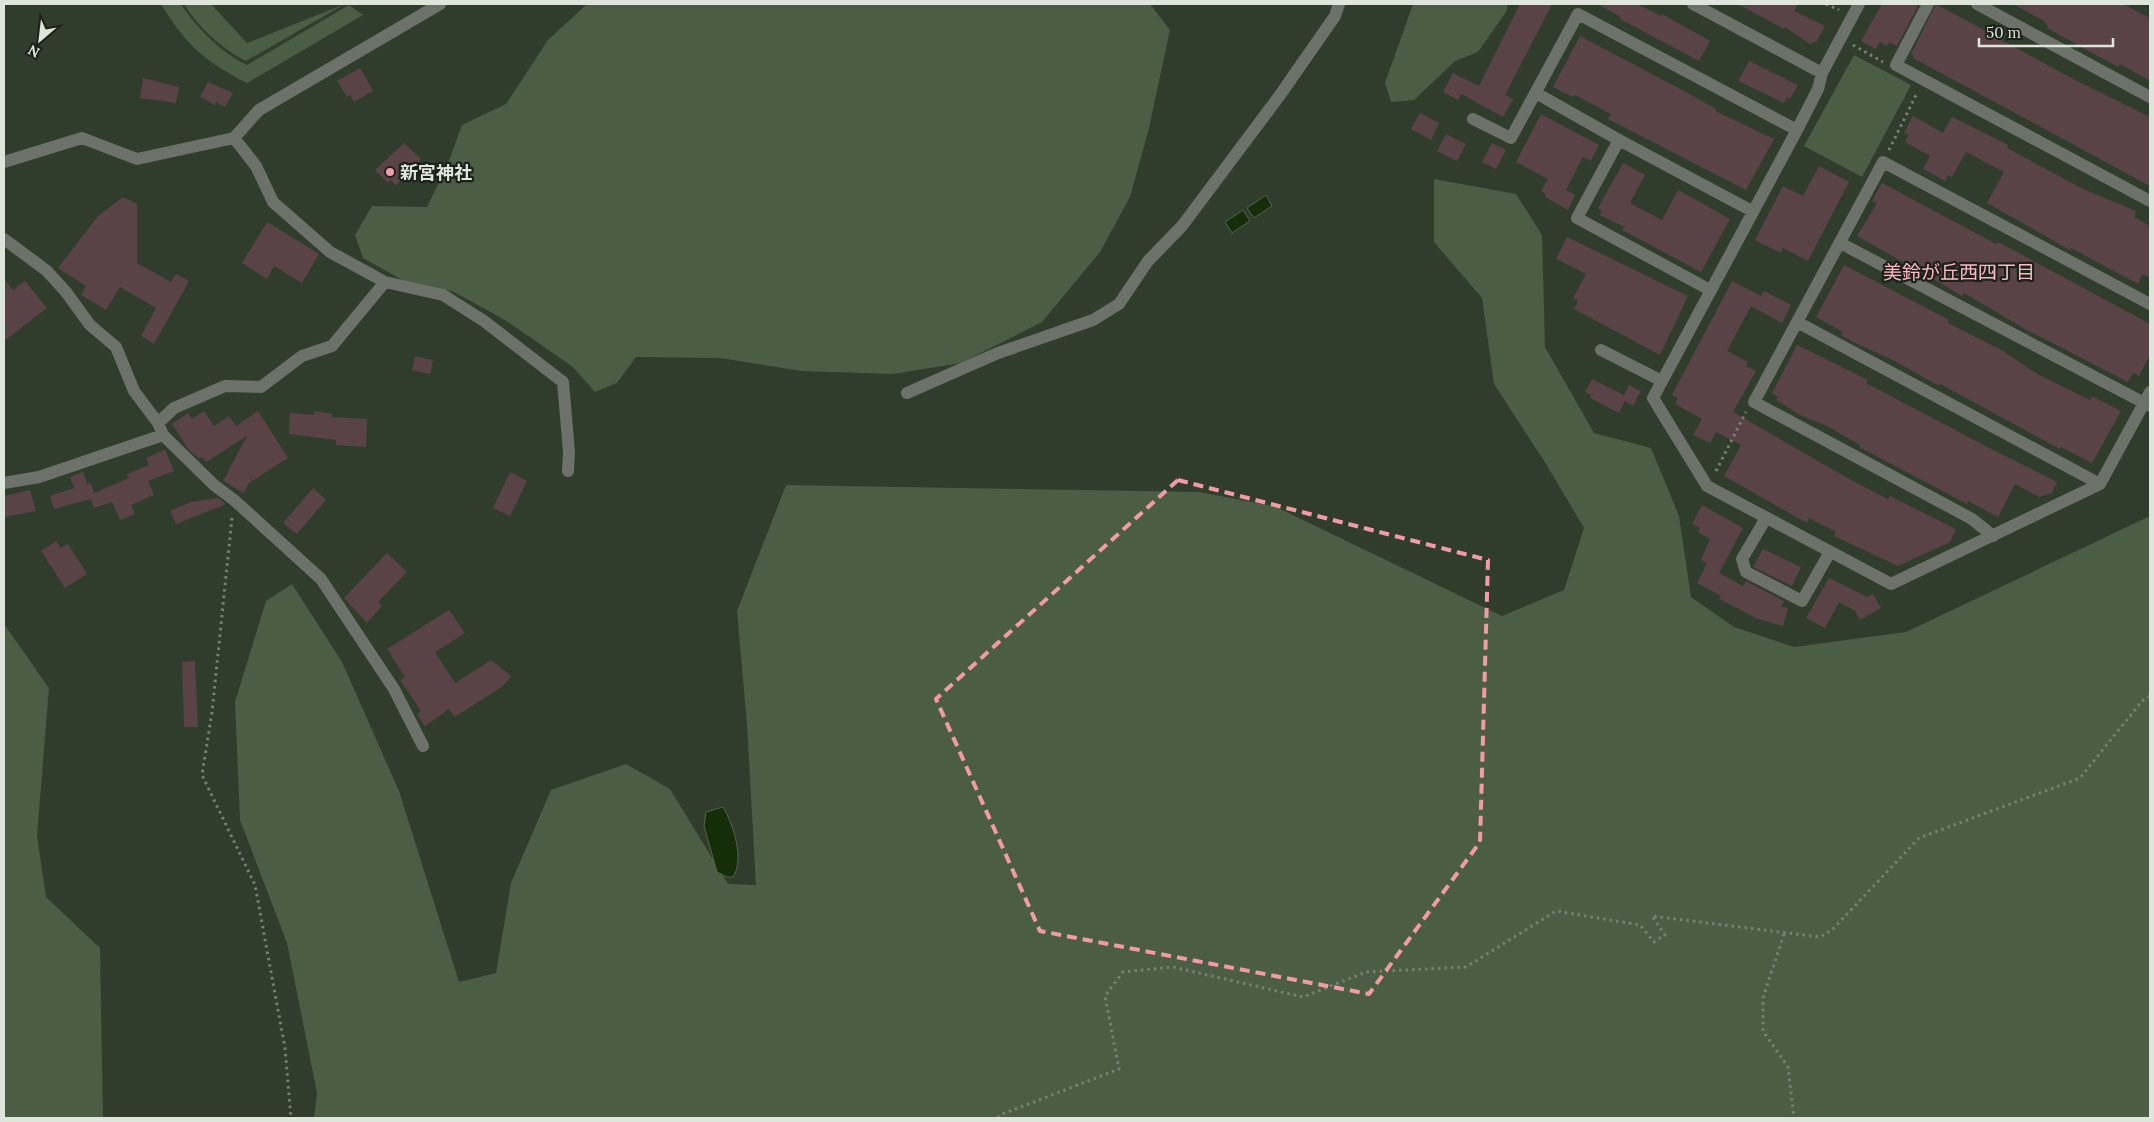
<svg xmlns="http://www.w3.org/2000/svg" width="2154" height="1122" viewBox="0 0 2154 1122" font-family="Lora,'Noto Sans JP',serif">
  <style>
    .green { fill: #4b5d45 }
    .water { fill: #162d0a; stroke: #526449 }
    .building { fill: #5a4347 }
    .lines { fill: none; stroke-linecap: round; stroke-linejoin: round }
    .path { stroke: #778173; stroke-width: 3; stroke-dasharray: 2.5 4; stroke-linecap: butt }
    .minor { stroke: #6c726a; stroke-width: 12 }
    .marked { fill: none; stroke: #f39aa9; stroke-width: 4; stroke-dasharray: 10 6; stroke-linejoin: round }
    .poi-dot { fill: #f39aa9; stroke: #1c211a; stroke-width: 2 }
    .labels { text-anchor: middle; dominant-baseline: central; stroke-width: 4.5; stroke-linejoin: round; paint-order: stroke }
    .poi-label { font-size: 18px; font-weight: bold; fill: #dee5db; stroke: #1c211a; text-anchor: start }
    .neighbourhood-label { font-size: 19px; fill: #fdb9c3; stroke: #1c211a }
  </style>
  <rect width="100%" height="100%" fill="#303c2c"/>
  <path class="green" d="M161,4h20c16,25 40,48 66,61l102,-60 14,10 -116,68c-43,-22 -61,-38 -86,-79z
    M184,4h27l36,39 98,-39 -99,57c-24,-12 -48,-34 -62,-57z
    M587,4h563l20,26 -21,98 -19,69 -30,55 -58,70 -81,41 -68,11 -91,-3 -82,-13 -84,-1 -19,26 -22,9 -22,-25 -68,-47 -51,-28 -50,-11 -41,-23 -8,-23 17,-29 55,1 20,-41 15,-41 44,-21 42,-64z
    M1413,4h95l-2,8 -28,40 -23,9 -41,39 -23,2 -6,-19z
    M1854,55l57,30 -49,92 -58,-31z
    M1434,179l82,15 26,41 3,112 49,86 57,15 28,68 12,81 43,30 60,20 112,-15 244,-116v602h-1836l3,-25 -30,-150 -47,-123 -5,-118 31,-101 26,-17 50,78 57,129 60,191 37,-9 15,-90 40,-93 75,-26 44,25 58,95 28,1 -9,-160 -10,-114 49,-126 413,7 75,14 228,110 62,-26 20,-62 -38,-64 -52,-80 -12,-86 -48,-56z
    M4,624l45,64 -12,148 9,61 54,51 3,170h-99z"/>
  <path class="water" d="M1266,195l6,11 -18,12 -7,-10z
    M1243,210l7,11 -18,12 -7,-11z
    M723,807c10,17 22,52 10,70h-6l-10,-5 -13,-46 2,-14z"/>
  <path class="building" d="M1520,4h32l-47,91 8,4 -10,18 -42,-23 -3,6 -15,-8 10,-19 26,13z
    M1597,4h40l24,12 1,-2 48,27 -11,20 -79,-42 1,-2z
    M1738,4h60l-4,7 31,15 -8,15 -7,3 -25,-17 -1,2z
    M1882,4h37l-22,42 -8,-4 -2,4 -7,-4 -4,7 -15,-8z
    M1936,4l137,75 77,38v69l-237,-128 1,-2 -3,-2z
    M2013,4h110l27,14v63l-30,-17 -2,3 -71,-39 1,-2 -4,-5z
    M1580,36l106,56 30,17 -1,2 59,28 -28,51 -138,-71 3,-5 -36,-19 -2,2 -20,-10z
    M1749,61l49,24 -8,14 -3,-2 -3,6 -46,-22z
    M360,68l13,23 -19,11 -4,-7 -3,2 -10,-16z
    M143,78l36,9 -3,16 -36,-5z
    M208,82l25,11 -8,14 -9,-5 -1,3 -15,-8z
    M1420,113l19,10 -8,17 -20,-11z
    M1541,114l58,31 -8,16 -8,-4 -17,33 9,5 -7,15 -23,-13 1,-3 -5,-3 7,-12 -32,-17z
    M1913,116l30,17 9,-16 56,28 -1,3 76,41 53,22 -2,6 16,9v52l-8,-4 -4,10 -67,-36 -1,2 -83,-47 17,-31 -38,-20 -14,25 -4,-2 -3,6 -22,-12 7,-13 -25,-14 4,-7 -5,-2z
    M1446,134l20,10 -9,17 -20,-10z
    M404,143l17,16 -25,26 -6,-5 -2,3 -13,-13z
    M1492,143l14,7 -10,19 -14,-7z
    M1623,163l22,12 -15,28 32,17 16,-30 52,29 -29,53 -79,-42 2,-3 -24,-12 2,-4 -4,-3z
    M1819,166l30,16 -41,79 -25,-13 -2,5 -26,-13 28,-54 20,10z
    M1882,183l114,61 2,-2 17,9 135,73v31l-11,21 -6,-3 -5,9 -103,-53 -61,-36 -2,3 -22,-13 -83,-47 20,-33 -5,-2z
    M123,197l14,7v59l34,19 5,-8 13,7 -35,63 -13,-8 15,-28 -36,-21 -14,23 -25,-15 5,-9 -28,-18 40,-52z
    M267,222l52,32 -17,29 -28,-17 -7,13 -25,-16z
    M1567,237l121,59 -28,59 -86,-46 4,-8 -5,-3 13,-24 -30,-15z
    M1844,265l105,55 -1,3 55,28 36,24 51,25 2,-4 29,15 -29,52 -31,-16 -1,2 -120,-65 -1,2 -48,-27 -36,-16 -14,-8 2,-3 -27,-15z
    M4,279l9,11 12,-9 22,27 -43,33z
    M1732,281l29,15 3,-5 27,14 -9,18 -31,-17 -24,45 21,11 -2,4 10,5 -23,41 118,68 37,19 2,-3 66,33 -6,13 -52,24 -64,-30 2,-4 -27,-14 -2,5 -83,-47 17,-31 -25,-13 -6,11 -17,-8 9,-16 -27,-15 3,-6 -6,-3z
    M1797,345l71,35 -2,3 127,67 64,32 -5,11 -13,4 -24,-13 -17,33 -30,-16 -1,3 -108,-57 1,-2 -33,-19 -27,-11 -24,-15 2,-3 -6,-4z
    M415,356l18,4 -3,14 -18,-4z
    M1592,379l32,16 5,-10 12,6 -8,15 -8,-5 -6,12 -29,-15 1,-3 -6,-3z
    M204,411l10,15 15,-10 7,10 22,-15 30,47 -39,25 -5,10 -21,-12 24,-45 -41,26 -4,-5 -3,2 -11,-10 -16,-25 16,-11 4,6z
    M314,411l18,3v3l35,2 -1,28 -30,-2v-5l-47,-6 1,-21 24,2z
    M165,450l9,21 -26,10 6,14 -23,10 4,9 -15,6 -8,-18 -18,6 -3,-9 -37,10 -4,-13 24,-8 -4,-11 13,-5 4,12 4,-1 3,10 35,-15 -2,-4 22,-9 -3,-7z
    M510,472l17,9 -17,35 -17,-8z
    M313,488l13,12 -29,34 -14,-11z
    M30,490l6,21 -32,6v-21z
    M218,498l8,6 -50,20 -6,-13 21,-9z
    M1702,505l41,23 -24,45 24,13 3,-5 38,20 -3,6 7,1 -5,18 -25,-7 -39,-20 2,-3 -24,-13 10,-20 -6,-3 9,-21 -12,-7 2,-4 -8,-4z
    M56,541l5,7 7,-4 19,30 -22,14 -24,-37z
    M1763,549l38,18 -9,19 -39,-19z
    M387,553l20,19 -29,30 4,4 -15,17 -23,-25z
    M1829,578l38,19 6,-3 8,14 -21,12 -5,-9 -16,-9 -14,26 -19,-10z
    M449,610l16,23 -30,19 20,31 36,-23 20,16 -8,10 -48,31 -6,-8 -24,17 -8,-12 4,-3 -21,-31 5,-3 -18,-28z
    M195,661l3,66h-14l-2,-65z"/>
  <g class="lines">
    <path class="path" d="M1826,4l13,6
      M1853,45l30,17
      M1889,150l28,-57
      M1716,471l30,-59
      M232,518l-20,194 -10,63 53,110 30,163 6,70
      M1784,934l-21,64v33l25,36 6,51
      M998,1118l2,-3 119,-46 -14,-73 18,-24 50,-5 130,30 63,-25 100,-5 90,-56 84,14 14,17 11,-7 -13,-19 168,21 12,-7 87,-92 161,-60 62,-77 8,-5"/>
    <path class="minor" d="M1693,4l129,69
      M1859,4l-37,69 -4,16 -21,41 -144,268 54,88 184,98 209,-100 50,-92
      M1928,4l-32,61 254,136
      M1977,4l173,93
      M1536,93l83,47 133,71
      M1473,119l38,19 67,-124 219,116
      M234,138l22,28 17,36 57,50 55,30 58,13 41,26 79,61 6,70 -1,19
      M1619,140l-42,78 133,72
      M4,162l78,-24 55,21 97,-21 25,-28 181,-106
      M4,239l43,32 19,21 24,33 26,22 18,44 24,32 5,12 51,50 20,15 87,79 73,110 29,57
      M1840,243l310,163
      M1797,322l303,162
      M1601,350l61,31
      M907,393l91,-40 95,-33 26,-16 29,-43 34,-35 98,-131 55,-79 4,-12
      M158,423l16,-15 51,-22 36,1 41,-31 30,-10 53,-64
      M4,483l35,-6 124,-42
      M1766,518l-24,41 4,13 56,29 28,-49
      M1993,536l-21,-17 -218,-117 129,-240 267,142"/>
  </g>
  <path class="marked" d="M1178,480l310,80 -8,282 -111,152 -329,-63 -104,-232z"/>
  <circle class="poi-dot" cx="390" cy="172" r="5"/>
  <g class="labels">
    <g class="poi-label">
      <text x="400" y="172">新宮神社</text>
    </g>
    <g class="neighbourhood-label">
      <text x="1959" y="272">美鈴が丘西四丁目</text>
    </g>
  </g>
  <rect width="2154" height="1122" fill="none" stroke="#dee5db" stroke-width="10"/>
  <g transform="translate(40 40) rotate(208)" stroke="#1c211a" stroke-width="4" paint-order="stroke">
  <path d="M0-4L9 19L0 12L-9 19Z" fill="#dee5db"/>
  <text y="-8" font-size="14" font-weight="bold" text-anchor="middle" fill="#dee5db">N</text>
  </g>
  <path d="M1979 38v8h134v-8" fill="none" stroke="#dee5db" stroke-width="2.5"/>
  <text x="1986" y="38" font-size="15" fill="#dee5db" stroke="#1c211a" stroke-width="4" paint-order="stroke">50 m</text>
</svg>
